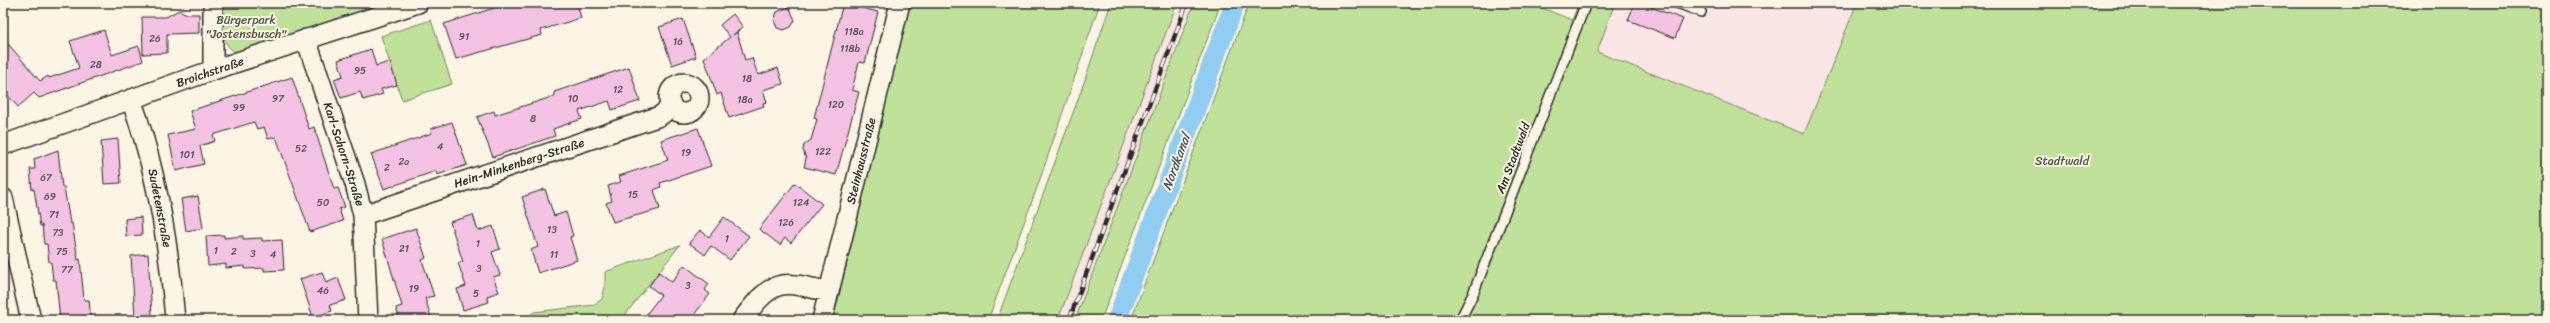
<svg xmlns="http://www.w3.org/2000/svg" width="2550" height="323" viewBox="0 0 2550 323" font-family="Sriracha,sans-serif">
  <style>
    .built { fill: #fae6e4 }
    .green { fill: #c0e19a; stroke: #768662 }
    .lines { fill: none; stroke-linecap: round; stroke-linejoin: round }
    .canal { stroke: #91cdf1; stroke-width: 20 }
    .building { fill: #f4c2e2; stroke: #2b2b2b }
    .lane-casing { stroke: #2b2b2b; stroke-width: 12 }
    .street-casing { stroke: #2b2b2b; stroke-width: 22 }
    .lane { stroke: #fcf5e5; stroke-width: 9 }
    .street { stroke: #fcf5e5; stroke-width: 19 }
    .rail-casing { stroke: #2b2b2b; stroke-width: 4.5 }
    .rail { stroke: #fcf5e5; stroke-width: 3; stroke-dasharray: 9; stroke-linecap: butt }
    .labels { text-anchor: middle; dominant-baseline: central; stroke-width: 4; stroke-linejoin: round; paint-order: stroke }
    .number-label { font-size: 10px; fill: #5d5159 }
    .park-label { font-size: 12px; fill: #505847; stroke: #fcf5e5 }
    .street-label { font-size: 12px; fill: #2b2b2b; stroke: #fcf5e5 }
    .water-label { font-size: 13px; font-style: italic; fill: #44545c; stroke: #fcf5e5 }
  </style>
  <rect width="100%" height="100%" fill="#fcf5e5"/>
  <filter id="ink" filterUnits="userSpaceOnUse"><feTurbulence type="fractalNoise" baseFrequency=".025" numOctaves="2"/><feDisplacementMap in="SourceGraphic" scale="8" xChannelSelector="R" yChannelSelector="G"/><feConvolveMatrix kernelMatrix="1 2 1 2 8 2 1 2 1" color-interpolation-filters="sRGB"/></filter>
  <g filter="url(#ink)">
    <path class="built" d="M1177,3h17l-119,317h-17z
      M1615,3h242l-53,132 -207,-83z"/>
    <path class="green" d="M223,3h175l-161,50c-20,-10 -14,-31 -14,-50z
      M910,3h190l-62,182 -50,135h-155z
      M1111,3h66l-119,317h-61l84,-229z
      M1194,3h27l-120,317h-26z
      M1249,3h281l42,17 7,-17h36l-18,49 207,82 53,-131h690v317h-1416z
      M431,20l21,64 -50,16 -21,-64z
      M680,245l-59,75h-97l10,-8 60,-7 8,-6 3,-12v-15z"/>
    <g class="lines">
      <path class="canal" d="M1117,320l118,-317"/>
    </g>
    <path class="building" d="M501,3h76l4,15 -40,12 1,5 -86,24 -12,-35 50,-16 -1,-3z
      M843,3l35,9 -13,51 -6,-1 -7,28 7,2 -23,83 -32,-8 2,-8 -3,-9 1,-5 7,-5 6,-21 -3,-1z
      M1635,3h5l43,16 -8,19 -47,-18z
      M789,7l6,13 -4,7 -7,3 -7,-2 -3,-8 3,-8z
      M179,10l8,4h12v19l-32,1v19l-24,1 -1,-37h24z
      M733,14l10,13 -10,8 4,-3 8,28 7,-2 6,17 20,-7 5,16 -20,6 4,12 -4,1 1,3 -35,12 -8,-25 -4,2 -13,-37 26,-21 -10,-12z
      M683,19l13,38 -24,8 -13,-38z
      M104,30l8,25 27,-9 4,15 -104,37 -5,-5 -16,14 -15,-17v-52l37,43 8,-5 1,2 30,-10 -9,-27z
      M371,49l5,17 14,-4 7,23 -16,4 2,5 -20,6 -3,-8 -19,6 -7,-19 9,-3 -5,-16z
      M629,67l11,34 -28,9 -3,-9 -30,10 3,8 -29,10 2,7 -62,21 -16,-40 17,-6 1,4 60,-19 -1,-4z
      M292,77l17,52 5,-2 20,62 4,-1 7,19 -6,2 4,12 -33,11 -34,-95 -8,2 -4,-12 -7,2 -3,-7 -41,13 2,6 -15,5 4,18 -28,7 -8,-36 28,-6 -6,-18z
      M452,122l15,43 -30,10 -1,-4 -52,18 -13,-35 61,-21 -2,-4z
      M698,128l13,38 -51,17 1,4 -7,3 6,19 -47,13 -7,-19 6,-2 -4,-15 13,-4 -2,-6 49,-16 -7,-20z
      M118,139l3,44 -17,1 -3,-43z
      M58,150l4,37h2l6,36h2l6,37 2,-1 4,41h5l2,20h-31l-4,-40h-3l-2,-18h-2l-2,-18h-3l-2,-19 -2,1 -6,-37 -2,1 -2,-21h5l-1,-10z
      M795,183l27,21 -31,39 -6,-5 -5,7 -21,-16z
      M545,189l9,27 12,-4 7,24 -3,1 7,23 -39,13 -7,-23 7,-3 -16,-50z
      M198,196l5,32 -17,3 -5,-32z
      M473,215l5,16 15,-5 7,23 -8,3 8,23 -7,2 6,15 -12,4 2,6 -26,8 -6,-21 9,-3 -8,-23 5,-1 -13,-40z
      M141,217l1,18 -16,1 -1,-17z
      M724,217l25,19 -19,24 -19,-14 -6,9 -16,-12 11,-13 9,7z
      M416,228l10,30 -4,2 12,36 -9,2 7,22h-32l-4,-12 6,-2 -20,-67z
      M224,235v3l19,-2v3l19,-1v3l20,-1 2,30 -20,1v-3l-19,1v-3l-19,2v-4l-18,2 -2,-30z
      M148,254l4,61 -17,1 -4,-60z
      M684,265l25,19 -4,6 5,4 -20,26h-48l19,-25 -12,-9 10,-14 13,10z
      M322,272l4,11 12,-5 8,22 -16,5 2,6 -19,6 -13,-38z"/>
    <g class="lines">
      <defs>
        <path id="lane" d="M1677,3l24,9
          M1460,320l13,-26 113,-291"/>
        <path id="street" d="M306,39l49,145 8,31 5,105
          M213,70v-67
          M669 98a15 15 0 1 1 30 0a15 15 0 1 1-30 0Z
          M131,99c26,72 38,145 44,221
          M3,145l210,-75 205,-67
          M3,198l28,122
          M363,215l297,-99 12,-10
          M742,320c32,-42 37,-40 87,-28
          M822,320l78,-317"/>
      </defs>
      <use href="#lane" class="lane-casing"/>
      <use href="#street" class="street-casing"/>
      <use href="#lane" class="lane"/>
      <use href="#street" class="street"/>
      <defs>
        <path id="rail" d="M1069,320l118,-317"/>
      </defs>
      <use href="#rail" class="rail-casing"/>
      <use href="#rail" class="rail"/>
    </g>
  </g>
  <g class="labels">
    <g class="number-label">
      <text x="854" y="32">118a</text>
      <text x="464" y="37">91</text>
      <text x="155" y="39">26</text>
      <text x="678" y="42">16</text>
      <text x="850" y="49">118b</text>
      <text x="96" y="65">28</text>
      <text x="360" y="71">95</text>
      <text x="747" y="79">18</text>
      <text x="618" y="90">12</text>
      <text x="278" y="99">97</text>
      <text x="573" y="99">10</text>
      <text x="745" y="100">18a</text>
      <text x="836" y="105">120</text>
      <text x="239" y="108">99</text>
      <text x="533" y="119">8</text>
      <text x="440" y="147">4</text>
      <text x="301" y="149">52</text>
      <text x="823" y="152">122</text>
      <text x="686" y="153">19</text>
      <text x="187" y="155">101</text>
      <text x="404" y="162">2a</text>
      <text x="387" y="168">2</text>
      <text x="46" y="178">67</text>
      <text x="633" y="195">15</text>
      <text x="50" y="197">69</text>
      <text x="323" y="203">50</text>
      <text x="801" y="203">124</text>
      <text x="54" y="215">71</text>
      <text x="786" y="223">126</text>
      <text x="552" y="230">13</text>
      <text x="58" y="233">73</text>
      <text x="727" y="239">1</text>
      <text x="478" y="244">1</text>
      <text x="404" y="249">21</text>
      <text x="216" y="251">1</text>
      <text x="62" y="252">75</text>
      <text x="234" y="252">2</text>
      <text x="253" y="254">3</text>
      <text x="273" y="255">4</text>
      <text x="554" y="255">11</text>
      <text x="479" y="269">3</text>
      <text x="67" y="270">77</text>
      <text x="688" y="286">3</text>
      <text x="414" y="289">19</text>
      <text x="323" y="291">46</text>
      <text x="476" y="294">5</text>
    </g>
    <g class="park-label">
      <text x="246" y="20">Bürgerpark<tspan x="246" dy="14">"Jostensbusch"</tspan></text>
      <text x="2062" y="161">Stadtwald</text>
    </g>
    <g class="street-label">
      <text transform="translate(210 72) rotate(-19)">Broichstraße</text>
      <text transform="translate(344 154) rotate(72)">Karl-Schorn-Straße</text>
      <text transform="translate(1513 158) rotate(-69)">Am Stadtwald</text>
      <text transform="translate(861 161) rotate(-76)">Steinhausstraße</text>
      <text transform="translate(519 163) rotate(-18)">Hein-Minkenberg-Straße</text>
      <text transform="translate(160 208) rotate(79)">Sudetenstraße</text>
    </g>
    <g class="water-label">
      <text transform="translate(1176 162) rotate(-70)">Nordkanal</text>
    </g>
  </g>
  <rect width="2550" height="323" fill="none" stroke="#fcf5e5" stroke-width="16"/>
  <rect x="8" y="8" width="2534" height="307" fill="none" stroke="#2b2b2b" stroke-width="1.5" filter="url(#ink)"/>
</svg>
